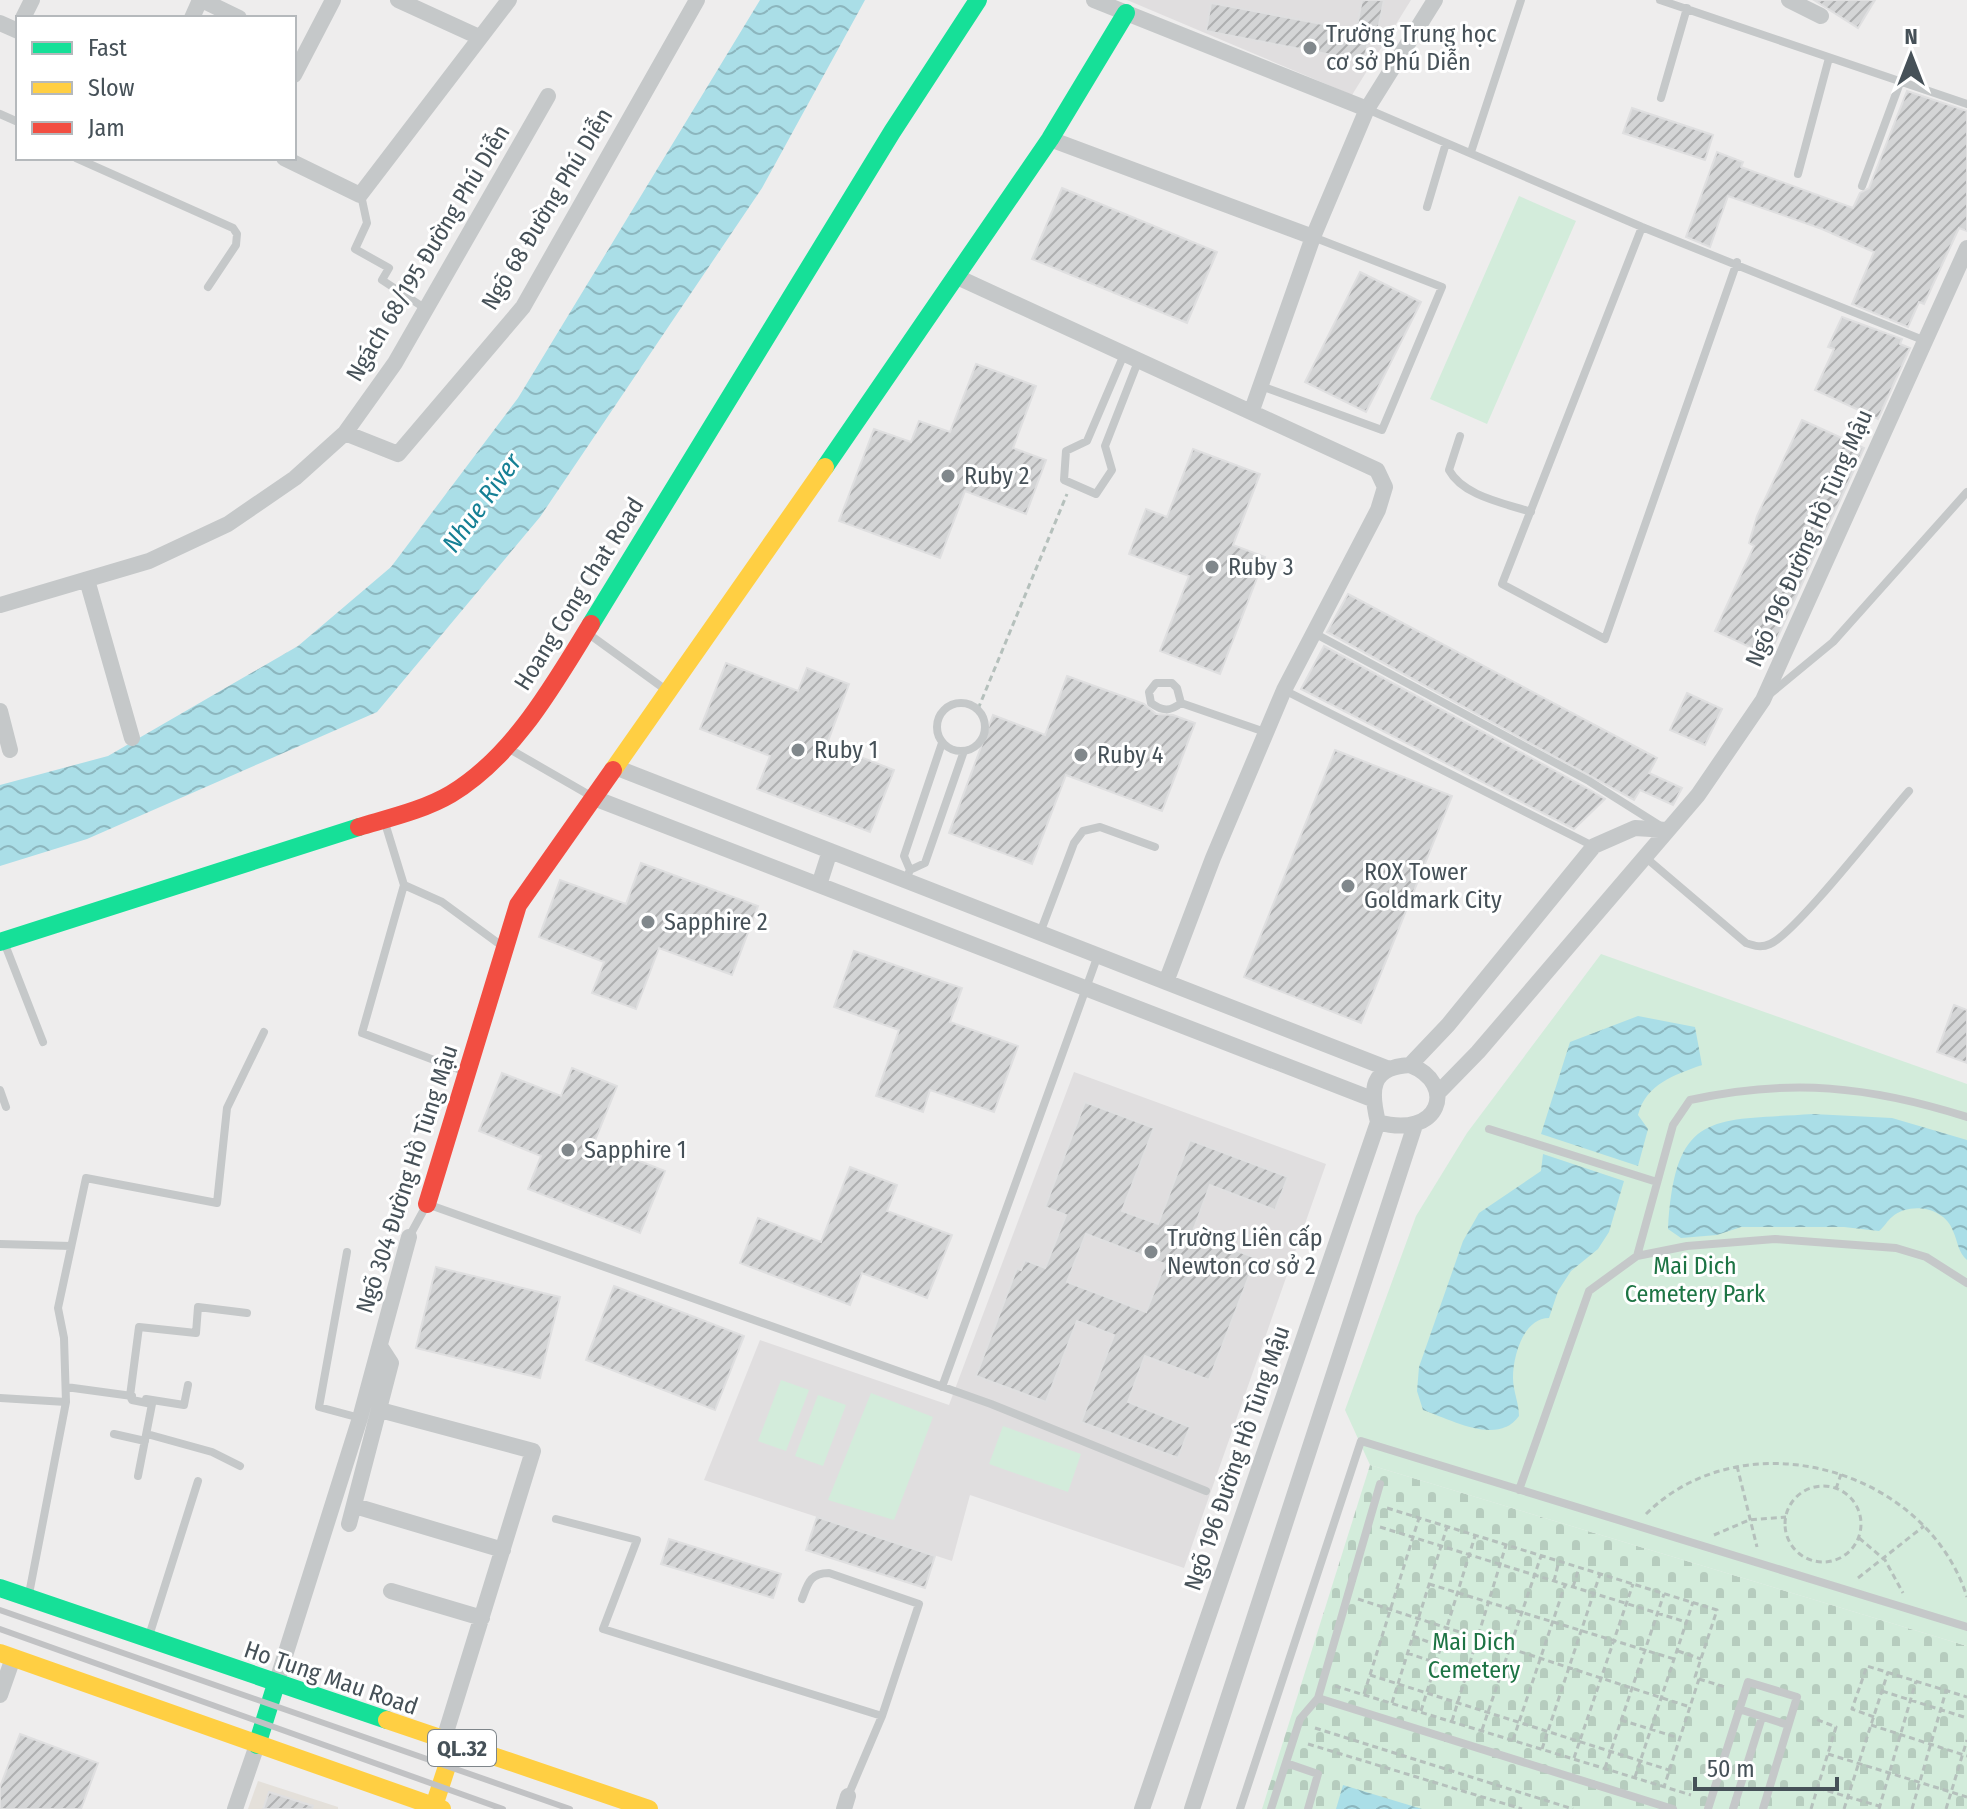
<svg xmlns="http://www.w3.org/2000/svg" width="1967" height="1809" viewBox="0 0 1967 1809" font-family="'Fira Sans Condensed',sans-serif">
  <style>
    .commercial { fill: #e4e0da }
    .education { fill: #e0dedf }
    .cemetery { fill: url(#cemetery-stones) }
    .park { fill: #d3ecdb }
    .water { fill: url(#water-waves) }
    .building { fill: url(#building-hatch); stroke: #dfdfe0; stroke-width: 2; fill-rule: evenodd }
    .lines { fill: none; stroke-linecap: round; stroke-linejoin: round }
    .path { stroke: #b5c0bc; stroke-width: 3; stroke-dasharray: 6 4; stroke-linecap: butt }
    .lane { stroke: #c5c8c9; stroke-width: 8 }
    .street { stroke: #c5c8c9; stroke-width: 16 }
    .fast { stroke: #16e098; stroke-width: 18 }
    .slow { stroke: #ffcf43; stroke-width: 18 }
    .jam { stroke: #f24e42; stroke-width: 18 }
    .rail { stroke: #c1c2c4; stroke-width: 6 }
    .poi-dot { fill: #81888c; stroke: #fff; stroke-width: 3 }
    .labels { text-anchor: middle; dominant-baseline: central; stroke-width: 6; stroke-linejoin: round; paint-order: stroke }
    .shield { fill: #fff; stroke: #7e858a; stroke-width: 2 }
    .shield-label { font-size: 22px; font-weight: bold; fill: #465158 }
    .poi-label { font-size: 24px; fill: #465158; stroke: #fff; text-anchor: start }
    .street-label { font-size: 24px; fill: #465158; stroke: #fff }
    .park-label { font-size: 24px; fill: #1d7444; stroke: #fff }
    .water-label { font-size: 26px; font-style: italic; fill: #168095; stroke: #fff }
  </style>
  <defs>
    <pattern id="cemetery-stones" width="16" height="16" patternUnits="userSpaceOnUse" patternTransform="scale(2)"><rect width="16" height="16" fill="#d3ecdb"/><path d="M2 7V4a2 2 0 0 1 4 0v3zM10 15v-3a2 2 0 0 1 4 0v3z" fill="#b6ccbe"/></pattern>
    <pattern id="water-waves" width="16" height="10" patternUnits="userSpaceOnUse" patternTransform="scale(2)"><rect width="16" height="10" fill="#aadee7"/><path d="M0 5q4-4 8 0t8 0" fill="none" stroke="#8cb6be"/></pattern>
    <pattern id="building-hatch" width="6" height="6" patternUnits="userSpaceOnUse" patternTransform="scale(2)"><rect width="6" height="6" fill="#d4d5d6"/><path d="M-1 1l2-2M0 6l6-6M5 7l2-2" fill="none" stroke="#aeafb0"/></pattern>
  </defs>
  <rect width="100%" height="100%" fill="#eeeded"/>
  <path class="commercial" d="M258,1781l80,26v2h-90z"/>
  <path class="education" d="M1127,0h284l-59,95z
    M1074,1072l252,92 -142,404 -214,-73 -18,66 -248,-81 56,-140 189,65z"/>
  <path class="cemetery" d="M1370,1465l597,181v163h-705z"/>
  <path class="park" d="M1519,196l57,25 -89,203 -57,-25z
    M1601,954l366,130v562l-597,-181 -25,-55 71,-194 51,-83z
    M781,1380l28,10 -23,61 -28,-10z
    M871,1393l62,24 -39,103 -66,-20z
    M818,1395l28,10 -23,61 -28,-10z
    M1003,1426l78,28 -13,38 -79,-28z"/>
  <path class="water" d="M760,0h105l-103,188 -222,329 -163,195 -290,127 -87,27v-81l108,-29 190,-110 93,-79 127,-169z
    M1638,1016l57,11 7,38c-28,10 -56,19 -64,50l10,14 -10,37 -97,-32 29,-92z
    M1813,1114l79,4 75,22v120c-9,-8 -9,-18 -14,-29 -8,-23 -42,-30 -61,-14 -5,4 -7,9 -13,14l-35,-4h-103l-24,8 -36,3 -13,-9c7,-120 44,-108 145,-115z
    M1543,1154l81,27 -15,51 -11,17 -27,22 -13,20 -9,27c-25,0 -36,37 -36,60 0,13 6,25 6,38 -21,30 -67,4 -96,-6l-6,-19 2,-24 44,-126 16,-28 62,-42z
    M1343,1785l79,24h-86z"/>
  <path class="building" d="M1362,0h22l-6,30 -21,-4z
    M1814,0h61l-17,28z
    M1211,3l159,30 -6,28 -158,-30z
    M1907,91l60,20v120l-8,-3 -35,76 -5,-2 -11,25 -56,-23 22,-52 -52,-23 -94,-33 -18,51 -24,-10 31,-85 26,10 -2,5 112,41 7,-15 9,-5z
    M1632,108l81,27 -8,25 -82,-27z
    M1062,188l155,64 -30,71 -155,-64z
    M1360,272l61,30 -55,110 -61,-30z
    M1842,317l60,22 -2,5 10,4 -32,71 -63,-29 19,-41 -6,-2z
    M976,364l60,22 -23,62 33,12 -20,54 -61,-23 -25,67 -101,-37 35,-92 37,13 8,-21 31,11z
    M1802,420l62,28 -95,208 -54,-25 39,-85 -5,-3 8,-27z
    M1193,449l67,25 -27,71 32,12 -45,117 -60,-23 29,-75 -60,-22 17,-45 21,8z
    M1348,594l309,164 -8,15 33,15 -9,17 -33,-15 -6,10 -307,-168z
    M1324,646l261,141 20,12 -31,30 -273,-140z
    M726,663l72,28 9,-23 42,16 -22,60 67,26 -24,62 -113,-43 13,-33 -70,-27z
    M1067,676l77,28 12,10 17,1 22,8 -33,88 -96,-36 -34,89 -83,-31 44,-118 52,20z
    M1687,693l35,16 -17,36 -35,-15z
    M1335,750l117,46 -91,227 -117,-46z
    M641,863l117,43 -26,69 -73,-27 -23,61 -44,-16 12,-31 -65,-25 21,-57 66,24z
    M854,951l108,37 -12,34 68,24 -24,66 -64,-22 -7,22 -47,-16 23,-66 -65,-23z
    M1954,1005l13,5v53l-30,-11z
    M572,1068l45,18 -23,57 71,28 -25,62 -112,-44 13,-33 -62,-25 23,-58 59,23z
    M1085,1102l69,26 -32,83 36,13 32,-84 98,37 -13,33 -65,-25 -18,49 64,24 -47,122 -64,-24 -17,46 62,25 -12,31 -97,-36 33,-87 -37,-14 -31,81 -70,-26 41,-108 4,2 4,-10 20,8 21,-53 -21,-8zM1086,1234l79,30 -19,48 -79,-30z
    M850,1167l47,18 -10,26 65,24 -25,63 -65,-25 -12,32 -110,-42 18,-45 63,24z
    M436,1267l124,30 -20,81 -124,-30z
    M614,1286l130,50 -29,74 -129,-50z
    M817,1517l118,39 -10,32 -119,-38z
    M669,1539l112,35 -8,24 -112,-34z
    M20,1734l78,29 -17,46h-81v-22z
    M269,1792l44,14 -1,3h-49z"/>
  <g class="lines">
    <path class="path" d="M978,709l89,-215
      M1737,1466l20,81
      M1785 1524a38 38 0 1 1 76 0a38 38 0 1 1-76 0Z
      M1836,1489l5,-15
      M1387,1508l330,102 -22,67 4,2 -35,108
      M1646,1514c98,-97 280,-46 321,83
      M1380,1527l306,95
      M1714,1535l35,-15 37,-3
      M1859,1538l26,22 18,33
      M1858,1578l66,-52
      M1554,1581l5,-20
      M1429,1584l245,75
      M1573,1587l6,-19
      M1358,1599l332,108
      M1413,1636l26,10
      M1678,1651l23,8
      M1407,1653l27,9
      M1370,1675l299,95
      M1699,1679l26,8
      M1335,1686l356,109
      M1882,1691l85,27
      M1364,1694l55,-176
      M1392,1703l55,-176
      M1421,1711l54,-175
      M1874,1717l-22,-8 15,-43 100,31
      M1621,1720l58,18
      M1452,1721l54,-176
      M1871,1725l96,31
      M1315,1728l258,81
      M1482,1730l59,-174
      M1513,1740l52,-155
      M1308,1744l214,65
      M1542,1749l58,-175
      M1828,1754l139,43
      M1574,1758l59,-174
      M1605,1768l59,-174
      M1635,1777l58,-175
      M1818,1788l61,18
      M1811,1809l25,-82 -23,-9
      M1844,1809l44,-137
      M1879,1809l37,-128
      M1912,1809l34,-118
      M1946,1809l21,-69"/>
    <path class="lane" d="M1660,0l307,104
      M1661,98l26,-90
      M1367,109l275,118 281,113
      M0,114l18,8
      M1471,152l50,-152
      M76,158l157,70 4,6 -1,11 -28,42
      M1798,174l31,-116
      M1862,186l39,-106
      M361,195l6,28 -12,26 34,19 -7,12 44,29
      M1427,207l19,-64
      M1642,227l-140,357 103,55 132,-377
      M1125,352l-38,89 -21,10 -2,29 32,14 16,-24 -7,-24 34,-87
      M1261,386l121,44 60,-143 -129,-50
      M1460,436l-11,34c14,26 55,33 82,42
      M586,632l80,58
      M1314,633l275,148 73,46
      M1284,690l309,156
      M1770,694l63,-52 134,-150
      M937 727a24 24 0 1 1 48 0a24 24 0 1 1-48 0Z
      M1181,703c-11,9 -19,8 -30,0l-2,-11 7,-9h16l5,5 4,15 84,29
      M506,747l85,49
      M385,823l19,62 -42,148 104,39
      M1645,857l101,86c9,3 15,5 24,1 25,-10 115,-126 139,-153
      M910,870l-6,-14 38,-113
      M905,881l5,-11 15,-7 39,-112
      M404,885l38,17 60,44
      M1040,933l34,-90 9,-12 17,-4 55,20
      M4,942l39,100
      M0,1090l6,17
      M1489,1129l168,53
      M409,1237l18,-33 564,200 215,87
      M0,1244l71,2
      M347,1252l-28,155 41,11
      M1637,1256l50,-10 88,-7 121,9 30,9 41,26
      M66,1387l66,9
      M942,1387l156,-432
      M0,1398l66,4
      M146,1399l38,6 4,-20
      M114,1434l31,7
      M147,1434l65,18 28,14
      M138,1476l14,-72 -20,-4 -2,-4 9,-69 57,6 2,-26 49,6
      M1519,1490l70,-199 48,-35 36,-131 17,-25c101,-22 179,-14 277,17
      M556,1519l81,21 -34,89 279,87
      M29,1594l37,-192 -2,-64 -6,-30 28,-130 131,25 10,-95 37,-76
      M802,1599c6,-16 8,-26 27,-26l90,31 -37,112 -34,80
      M149,1636l49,-155
      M1318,1698l355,111
      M1739,1709l49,16
      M1286,1763l32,11 -10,35
      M1240,1809l121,-368 606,186
      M1271,1809l29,-90 18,-21 62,-214
      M1708,1809l40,-127 49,15 -34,112
      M1733,1809l29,-92"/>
    <path class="street" d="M202,0l37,18
      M398,0l81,37
      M1094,0l273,109
      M1789,0l32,16
      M23,18l9,-18
      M192,18l8,-18
      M0,23l18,8
      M294,75l39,-75
      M1050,139l263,98
      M284,158l76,37 149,-195
      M955,276l422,194 8,17 -7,23 -94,180 -71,168 -47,124
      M1252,410l61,-173 54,-128 68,-109
      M345,433l53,21 125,-147 174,-307
      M87,580l45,158
      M0,605l149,-44 79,-37 67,-46 50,-45 50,-70 153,-267
      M0,711l10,39
      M615,767l774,302
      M594,798l778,301
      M819,885l11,-34
      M1410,1065l38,-40 146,-179 41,-18 32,2
      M1410,1065c48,19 30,75 -32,57 -8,-32 -8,-55 32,-57z
      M1437,1094l41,-42 220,-257 65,-95 204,-452
      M380,1410l153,41 -90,291
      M355,1506l148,44
      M349,1524l42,-161 -11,-17
      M391,1591l91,27
      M276,1684l84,-266 49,-181
      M0,1695l13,-37
      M235,1809l22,-64
      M844,1809l4,-13
      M1142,1809l236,-687
      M1192,1809l222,-681"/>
    <path class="fast" d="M825,467l225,-328 76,-126
      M591,624l301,-492 86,-132
      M0,942l359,-115
      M0,1588l387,132
      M257,1745l19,-61"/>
    <path class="slow" d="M613,770l212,-303
      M0,1653l442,156
      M387,1720l262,89
      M434,1806l20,-61"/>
    <path class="jam" d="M359,827c30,-9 65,-17 92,-33 63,-38 103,-110 140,-170
      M427,1204l91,-299 95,-135"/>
    <path class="rail" d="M0,1610l570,199
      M0,1629l503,180"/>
  </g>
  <g class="poi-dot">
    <circle cx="1310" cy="48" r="8"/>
    <circle cx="948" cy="476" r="8"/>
    <circle cx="1212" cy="567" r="8"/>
    <circle cx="798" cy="750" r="8"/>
    <circle cx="1081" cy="755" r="8"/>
    <circle cx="1348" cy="886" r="8"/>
    <circle cx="648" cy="922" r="8"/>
    <circle cx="568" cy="1150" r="8"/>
    <circle cx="1151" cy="1252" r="8"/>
  </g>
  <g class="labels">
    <rect class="shield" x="428" y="1730" width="68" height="36" rx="6"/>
    <g class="shield-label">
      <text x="462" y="1748">QL.32</text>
    </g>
    <g class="poi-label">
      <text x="1326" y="34">Trường Trung học<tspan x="1326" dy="28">cơ sở Phú Diễn</tspan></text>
      <text x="964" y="476">Ruby 2</text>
      <text x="1228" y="567">Ruby 3</text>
      <text x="814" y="750">Ruby 1</text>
      <text x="1097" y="755">Ruby 4</text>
      <text x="1364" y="872">ROX Tower<tspan x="1364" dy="28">Goldmark City</tspan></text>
      <text x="664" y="922">Sapphire 2</text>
      <text x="584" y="1150">Sapphire 1</text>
      <text x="1167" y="1238">Trường Liên cấp<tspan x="1167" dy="28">Newton cơ sở 2</tspan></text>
    </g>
    <g class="street-label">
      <text transform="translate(547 209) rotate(-59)">Ngõ 68 Đường Phú Diễn</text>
      <text transform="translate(428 253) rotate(-59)">Ngách 68/195 Đường Phú Diễn</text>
      <text transform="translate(1809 538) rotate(-66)">Ngõ 196 Đường Hồ Tùng Mậu</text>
      <text transform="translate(579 594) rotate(-58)">Hoang Cong Chat Road</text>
      <text transform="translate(407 1179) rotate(-72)">Ngõ 304 Đường Hồ Tùng Mậu</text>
      <text transform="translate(1237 1458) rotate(-71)">Ngõ 196 Đường Hồ Tùng Mậu</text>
      <text transform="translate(331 1678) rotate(19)">Ho Tung Mau Road</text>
    </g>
    <g class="park-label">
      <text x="1695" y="1266">Mai Dich<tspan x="1695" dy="28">Cemetery Park</tspan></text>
      <text x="1474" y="1642">Mai Dich<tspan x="1474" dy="28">Cemetery</tspan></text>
    </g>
    <g class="water-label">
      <text transform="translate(482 503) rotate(-54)">Nhue River</text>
    </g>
  </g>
  <rect x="16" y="16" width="280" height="144" fill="#ffffff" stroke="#b5b9bc" stroke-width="2"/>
  <rect x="32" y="42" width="40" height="12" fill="#16e098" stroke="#b5b9bc" stroke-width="2"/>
  <text x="88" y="56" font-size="24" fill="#465158">Fast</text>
  <rect x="32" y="82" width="40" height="12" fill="#ffcf43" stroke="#b5b9bc" stroke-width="2"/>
  <text x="88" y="96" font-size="24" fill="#465158">Slow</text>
  <rect x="32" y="122" width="40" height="12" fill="#f24e42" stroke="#b5b9bc" stroke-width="2"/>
  <text x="88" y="136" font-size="24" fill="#465158">Jam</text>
  <g transform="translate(1911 56)" stroke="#ffffff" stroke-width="6" paint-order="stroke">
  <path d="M0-6L14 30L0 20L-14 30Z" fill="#465158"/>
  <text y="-12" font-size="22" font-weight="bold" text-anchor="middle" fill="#465158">N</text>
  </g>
  <path d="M1695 1777v12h142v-12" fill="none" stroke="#465158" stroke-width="4"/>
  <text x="1707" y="1777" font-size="24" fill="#465158" stroke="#ffffff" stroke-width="6" paint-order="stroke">50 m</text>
</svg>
